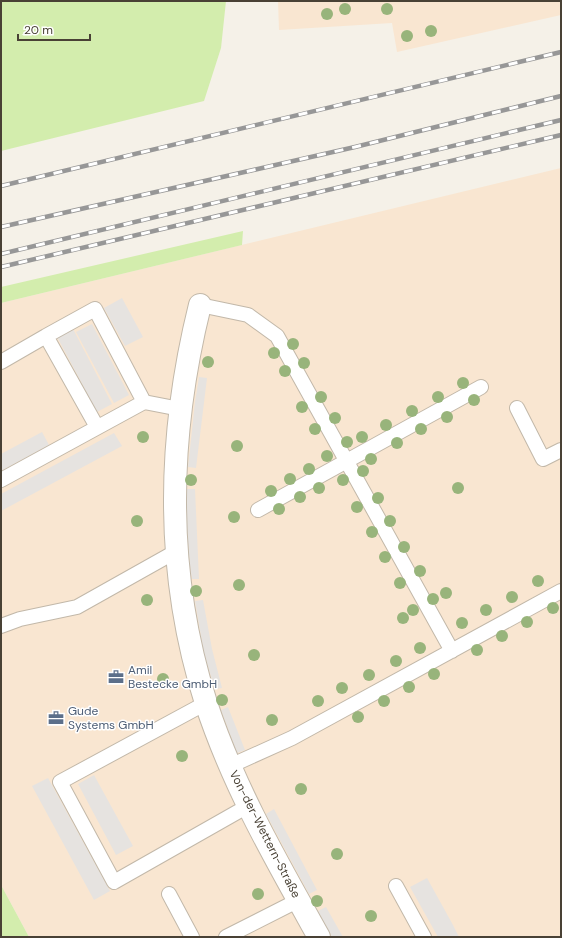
<svg xmlns="http://www.w3.org/2000/svg" width="562" height="938" viewBox="0 0 562 938" font-family="'DM Sans',sans-serif">
  <style>
    .commercial { fill: #f9e6d1 }
    .green { fill: #d3edad }
    .parking { fill: #e6e3e0 }
    .lines { fill: none; stroke-linecap: round; stroke-linejoin: round }
    .service-casing { stroke: #c2b8a9; stroke-width: 16 }
    .minor-casing { stroke: #c2b8a9; stroke-width: 24 }
    .service { stroke: #fff; stroke-width: 14 }
    .minor { stroke: #fff; stroke-width: 22 }
    .rail-casing { stroke: #979797; stroke-width: 4.5 }
    .rail { stroke: #fff; stroke-width: 3; stroke-dasharray: 9; stroke-linecap: butt }
    .tree { fill: #98b47b }
    .labels { text-anchor: middle; dominant-baseline: central; stroke-width: 3; stroke-linejoin: round; paint-order: stroke }
    .service-label { font-size: 12px; fill: #4e5e75; stroke: #fff; text-anchor: start }
    .street-label { font-size: 12px; fill: #494135; stroke: #fff }
  </style>
  <rect width="100%" height="100%" fill="#f5f1e8"/>
  <path class="commercial" d="M278,1h283v14l-164,37 -5,-29 -113,7z
    M561,168v769h-532l-28,-52v-582z"/>
  <path class="green" d="M1,1h225l-5,47 -17,53 -203,50z
    M243,231l-1,14 -241,58v-16z
    M1,885l28,52h-28z"/>
  <path class="parking" d="M122,298l21,39 -18,9 -21,-38z
    M92,324l37,71 -15,8 -38,-71z
    M71,325l41,79 -15,8 -42,-79z
    M199,377l8,1 -11,90 -8,-1 7,-65z
    M42,432l7,13 -48,26v-17z
    M114,433l8,13 -121,65v-17z
    M187,489h8l4,90h-7l-2,-13 -4,-47z
    M203,600l9,49 10,39 -7,1 -11,-35 -9,-53z
    M228,707l17,43 -8,3 -16,-43z
    M94,775l39,71 -17,9 -38,-71z
    M48,778l62,113 -16,9 -62,-114z
    M274,809l43,81 -8,4 -43,-80z
    M427,878l26,47 6,12h-21l-28,-50z
    M326,907l17,30h-11l-14,-26z"/>
  <g class="lines">
    <defs>
      <path id="service" d="M200,305l48,10 29,21 175,315
        M46,336l49,-27 49,93
        M1,362l45,-26 51,91
        M517,408l26,51 18,-9
        M1,480l143,-78 36,7
        M258,510l223,-123
        M1,626l19,-7 57,-12 98,-55
        M206,703l-146,79 54,100 134,-76
        M230,766l62,-28 269,-147
        M396,886l28,51
        M169,894l23,43
        M226,937l73,-37"/>
      <path id="minor" d="M200,305c-33,133 -36,266 6,398 27,83 71,159 113,234"/>
    </defs>
    <use href="#service" class="service-casing"/>
    <use href="#minor" class="minor-casing"/>
    <use href="#service" class="service"/>
    <use href="#minor" class="minor"/>
    <defs>
      <path id="rail" d="M1,186l560,-134
        M1,227l354,-80 206,-51
        M1,254l560,-134
        M1,267l560,-132"/>
    </defs>
    <use href="#rail" class="rail-casing"/>
    <use href="#rail" class="rail"/>
  </g>
  <g class="tree">
    <circle cx="345" cy="9" r="6"/>
    <circle cx="387" cy="9" r="6"/>
    <circle cx="327" cy="14" r="6"/>
    <circle cx="431" cy="31" r="6"/>
    <circle cx="407" cy="36" r="6"/>
    <circle cx="293" cy="344" r="6"/>
    <circle cx="274" cy="353" r="6"/>
    <circle cx="208" cy="362" r="6"/>
    <circle cx="304" cy="363" r="6"/>
    <circle cx="285" cy="371" r="6"/>
    <circle cx="463" cy="383" r="6"/>
    <circle cx="321" cy="397" r="6"/>
    <circle cx="438" cy="397" r="6"/>
    <circle cx="474" cy="400" r="6"/>
    <circle cx="302" cy="407" r="6"/>
    <circle cx="412" cy="411" r="6"/>
    <circle cx="447" cy="417" r="6"/>
    <circle cx="335" cy="418" r="6"/>
    <circle cx="386" cy="425" r="6"/>
    <circle cx="315" cy="429" r="6"/>
    <circle cx="421" cy="429" r="6"/>
    <circle cx="143" cy="437" r="6"/>
    <circle cx="362" cy="437" r="6"/>
    <circle cx="347" cy="442" r="6"/>
    <circle cx="397" cy="443" r="6"/>
    <circle cx="237" cy="446" r="6"/>
    <circle cx="327" cy="456" r="6"/>
    <circle cx="371" cy="459" r="6"/>
    <circle cx="309" cy="469" r="6"/>
    <circle cx="363" cy="471" r="6"/>
    <circle cx="290" cy="479" r="6"/>
    <circle cx="191" cy="480" r="6"/>
    <circle cx="343" cy="480" r="6"/>
    <circle cx="319" cy="488" r="6"/>
    <circle cx="458" cy="488" r="6"/>
    <circle cx="271" cy="491" r="6"/>
    <circle cx="300" cy="497" r="6"/>
    <circle cx="378" cy="498" r="6"/>
    <circle cx="357" cy="507" r="6"/>
    <circle cx="279" cy="509" r="6"/>
    <circle cx="234" cy="517" r="6"/>
    <circle cx="137" cy="521" r="6"/>
    <circle cx="390" cy="521" r="6"/>
    <circle cx="372" cy="532" r="6"/>
    <circle cx="404" cy="547" r="6"/>
    <circle cx="385" cy="557" r="6"/>
    <circle cx="420" cy="571" r="6"/>
    <circle cx="538" cy="581" r="6"/>
    <circle cx="400" cy="583" r="6"/>
    <circle cx="239" cy="585" r="6"/>
    <circle cx="196" cy="591" r="6"/>
    <circle cx="446" cy="593" r="6"/>
    <circle cx="512" cy="597" r="6"/>
    <circle cx="433" cy="599" r="6"/>
    <circle cx="147" cy="600" r="6"/>
    <circle cx="553" cy="608" r="6"/>
    <circle cx="413" cy="610" r="6"/>
    <circle cx="486" cy="610" r="6"/>
    <circle cx="403" cy="618" r="6"/>
    <circle cx="527" cy="622" r="6"/>
    <circle cx="462" cy="623" r="6"/>
    <circle cx="502" cy="636" r="6"/>
    <circle cx="420" cy="648" r="6"/>
    <circle cx="477" cy="650" r="6"/>
    <circle cx="254" cy="655" r="6"/>
    <circle cx="396" cy="661" r="6"/>
    <circle cx="434" cy="674" r="6"/>
    <circle cx="369" cy="675" r="6"/>
    <circle cx="163" cy="679" r="6"/>
    <circle cx="409" cy="687" r="6"/>
    <circle cx="342" cy="688" r="6"/>
    <circle cx="222" cy="700" r="6"/>
    <circle cx="318" cy="701" r="6"/>
    <circle cx="384" cy="701" r="6"/>
    <circle cx="358" cy="717" r="6"/>
    <circle cx="272" cy="720" r="6"/>
    <circle cx="182" cy="756" r="6"/>
    <circle cx="301" cy="789" r="6"/>
    <circle cx="337" cy="854" r="6"/>
    <circle cx="258" cy="894" r="6"/>
    <circle cx="317" cy="901" r="6"/>
    <circle cx="371" cy="916" r="6"/>
  </g>
  <defs>
    <symbol id="office-bare" viewBox="-9 -9 18 18"><path d="M-6-3h4V-5.5h4V-3h4V5H-6ZM-1-4.5V-3h2v-1.5ZM-6 0V1H6V0Z" fill="#5c6f8a" stroke="#fff" stroke-width="2.5" paint-order="stroke"/></symbol>
  </defs>
  <g fill-rule="evenodd">
    <use href="#office-bare" x="105" y="666" width="22" height="22"/>
    <use href="#office-bare" x="45" y="707" width="22" height="22"/>
  </g>
  <g class="labels">
    <g class="service-label">
      <text x="128" y="670">Amil<tspan x="128" dy="14">Bestecke GmbH</tspan></text>
      <text x="68" y="711">Gude<tspan x="68" dy="14">Systems GmbH</tspan></text>
    </g>
    <g class="street-label">
      <text transform="translate(265 834) rotate(63)">Von-der-Wettern-Straße</text>
    </g>
  </g>
  <rect width="562" height="938" fill="none" stroke="#494135" stroke-width="4"/>
  <path d="M18 34v6h72v-6" fill="none" stroke="#494135" stroke-width="2"/>
  <text x="24" y="34" font-size="12" fill="#494135" stroke="#ffffff" stroke-width="3" paint-order="stroke">20 m</text>
</svg>
